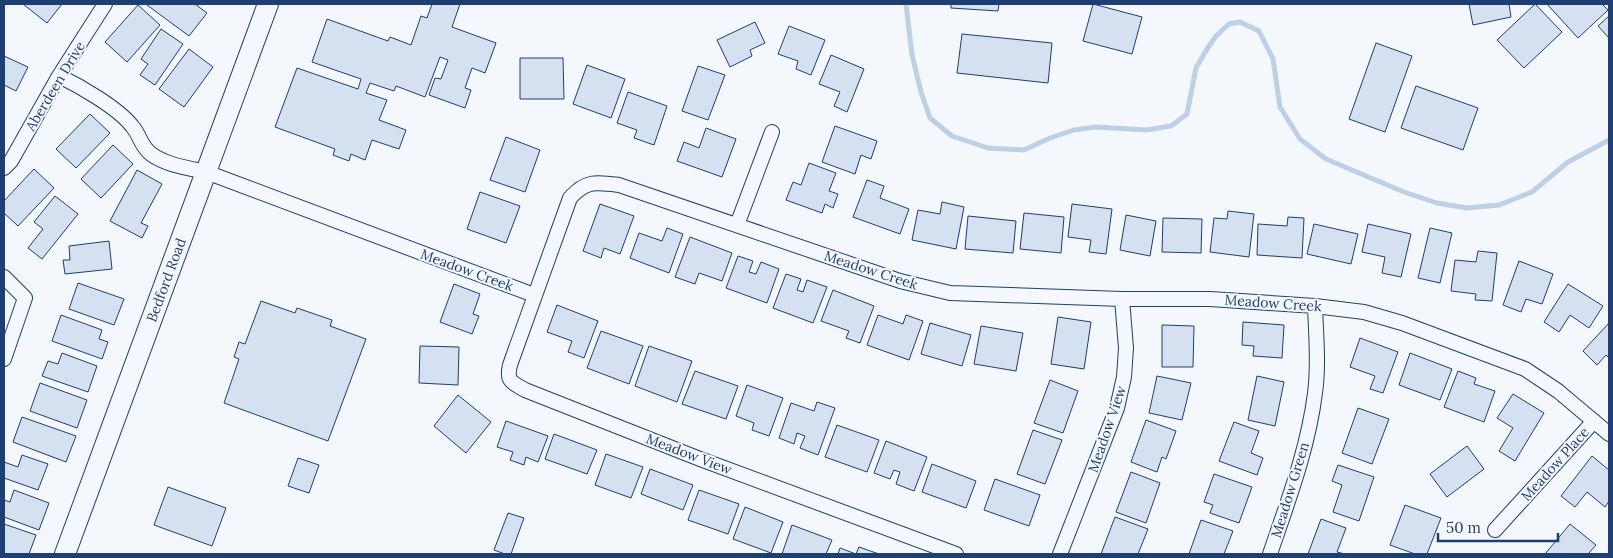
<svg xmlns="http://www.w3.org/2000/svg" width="1613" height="558" viewBox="0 0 1613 558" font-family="Lora,serif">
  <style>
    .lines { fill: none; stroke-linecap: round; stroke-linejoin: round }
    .stream { stroke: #bed0e5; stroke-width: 5 }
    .building { fill: #d5e0f0; stroke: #1d3f73 }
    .minor-casing { stroke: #1d3f73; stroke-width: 16 }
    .secondary-casing { stroke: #1d3f73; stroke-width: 22 }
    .minor { stroke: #f4f7fb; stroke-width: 14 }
    .secondary { stroke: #f4f7fb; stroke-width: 20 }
    .labels { text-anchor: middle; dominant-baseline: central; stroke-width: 4; stroke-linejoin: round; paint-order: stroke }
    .street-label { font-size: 14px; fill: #1d3f73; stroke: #f4f7fb }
  </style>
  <rect width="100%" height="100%" fill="#f4f7fb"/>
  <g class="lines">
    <path class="stream" d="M906,4l6,51 9,37 9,26 22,18 36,12 36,2 26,-12 24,-8 22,-3 50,3 25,-4 16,-12 9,-46 11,-19 9,-13 13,-12 11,-2 19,9 14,28 7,48 20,32 26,20 78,33 33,11 30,5 32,-3 33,-13 36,-30 41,-22"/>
  </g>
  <path class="building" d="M23,4h39l-15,19z
    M149,4h46l12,9 -18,23 -42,-31z
    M432,4h28l-8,23 44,16 -11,30 -13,-5 -7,20 6,2 -6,18 -36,-13 6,-17 6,1 7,-19 -8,-3 -15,40 -29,-11 -2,5 -24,-8 -4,10 21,7 -8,20 27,10 -7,19 -27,-9 -7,20 -14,-6 -2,7 -16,-6 2,-6 -60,-22 22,-59 61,21 3,-10 -49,-17 15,-43 61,22 2,-4 21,8 10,-29 6,2z
    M951,4h48l-1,7 -47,-3z
    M1093,4l49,13 -10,37 -49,-13z
    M1469,4h40l2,13 -38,8z
    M1535,4l27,28 -38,36 -27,-28z
    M1547,4h55l6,6 -30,28z
    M138,5l22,20 -33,37 -22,-20z
    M1609,16v22l-11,-12z
    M755,22l10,21 -15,7 2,6 -22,11 -13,-27z
    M789,26l36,14 -14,35 -15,-6 2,-8 -20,-7z
    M161,29l22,15 -28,41 -15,-10 8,-11 -7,-5z
    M962,34l90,9 -4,40 -91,-10z
    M1376,43l36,13 -27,76 -36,-13z
    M189,49l24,18 -29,40 -25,-18z
    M831,55l33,14 -17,43 -13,-6 6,-14 -21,-8z
    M4,56l24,11 -12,24 -12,-6z
    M520,58h43l1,41h-44z
    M587,65l38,14 -14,39 -38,-14z
    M698,66l27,9 -17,45 -26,-9z
    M1416,86l62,22 -15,42 -62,-22z
    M628,92l39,14 -13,39 -20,-7 3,-8 -20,-7z
    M90,114l20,19 -34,35 -20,-19z
    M835,126l42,15 -6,18 -10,-4 -6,19 -33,-12z
    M706,128l30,11 -14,38 -45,-16 7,-19 15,6z
    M506,137l34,13 -15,42 -35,-12z
    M113,145l20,19 -32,34 -20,-19z
    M809,163l27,10 -7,18 9,3 -5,14 -8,-4 -3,9 -36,-13 7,-18 8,3z
    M34,169l20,19 -36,38 -14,-13v-12z
    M137,170l25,14 -21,39 7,3 -6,12 -32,-17z
    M867,180l17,6 -4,12 29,11 -9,25 -47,-17z
    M480,192l40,14 -14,37 -39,-14z
    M55,196l23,18 -36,45 -14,-11 15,-19 -9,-7z
    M942,202l22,5 -8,42 -44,-9 6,-30 22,4z
    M600,204l34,12 -14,38 -16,-6 -3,10 -18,-7z
    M1072,204l40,5 -6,45 -17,-2 2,-12 -23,-3z
    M1228,211l26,3 -5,43 -39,-5 4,-34 13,1z
    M1024,213l40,4 -3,36 -41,-4z
    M1126,215l30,6 -6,35 -30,-6z
    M968,216l48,5 -3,32 -48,-4z
    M1288,217l16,1 -2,40 -45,-3 1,-31 29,2z
    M1163,218l39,1 -1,34 -39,-1z
    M1314,224l44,10 -7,30 -44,-10z
    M1368,224l43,10 -10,43 -19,-4 3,-16 -23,-5z
    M667,228l16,6 -14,39 -39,-15 9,-25 23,8z
    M1430,228l22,5 -12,50 -22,-5z
    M690,237l42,16 -10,28 -23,-8 -4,11 -20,-7z
    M109,241l3,28 -47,5 -2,-14h7l-1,-14z
    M1478,251l19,2 -5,48 -17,-1 1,-6 -25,-3 4,-31 21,2z
    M738,256l15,5 -4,11 7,2 5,-12 18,7 -12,34 -41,-15z
    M1519,261l34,13 -11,30 -16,-5 -5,13 -18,-7z
    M786,274l15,5 -4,11 6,2 4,-12 20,7 -14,36 -40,-15z
    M78,283l46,16 -10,26 -45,-16z
    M454,284l26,10 -7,20 6,2 -7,18 -32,-12z
    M1568,284l35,22 -14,22 -19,-13 -11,17 -15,-10z
    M833,290l41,16 -14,37 -14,-5 3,-7 -28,-10z
    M261,301l34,12 2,-5 35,12 -2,6 36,13 -38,102 -104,-38 15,-44 -5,-2 5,-15 6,2z
    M557,305l41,16 -14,37 -16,-6 4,-11 -25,-9z
    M61,315l41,15 -3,9 9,3 -6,17 -50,-18z
    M878,315l25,9 3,-9 17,6 -14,39 -42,-15z
    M1058,317l33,5 -7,47 -33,-5z
    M1243,322l41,3 -2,33 -29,-2 1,-10 -12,-1z
    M930,323l41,12 -9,31 -41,-12z
    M1609,323v35l-3,-3 -9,10 -14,-14z
    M1162,325l32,1 -1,41h-31z
    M981,326l42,7 -7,38 -42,-7z
    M601,331l42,15 -14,38 -42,-16z
    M1360,338l38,14 -15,41 -13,-4 5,-13 -25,-9z
    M420,346l39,1 -1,38 -39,-2z
    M649,346l43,15 -15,41 -42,-16z
    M62,353l35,13 -9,26 -46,-16 6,-15 10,3z
    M1410,353l42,16 -12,31 -41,-15z
    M695,371l43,15 -12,33 -44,-15z
    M1458,371l18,7 -2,6 21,7 -11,31 -40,-15z
    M1157,376l34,7 -9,37 -33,-7z
    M1257,376l27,6 -9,44 -27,-6z
    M1050,380l28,11 -15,42 -29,-10z
    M40,383l47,17 -10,28 -47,-17z
    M747,385l36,13 -14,38 -17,-6 2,-7 -18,-7z
    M1513,394l31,19 -29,48 -16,-10 14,-23 -16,-10z
    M458,395l33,27 -25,31 -32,-27z
    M817,402l18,6 -17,47 -18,-7 5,-12 -8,-3 -3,11 -15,-6 12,-35 23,8z
    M1358,408l31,11 -17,45 -30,-11z
    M22,417l54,19 -10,26 -53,-20z
    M1146,420l30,11 -10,28 -4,-2 -5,15 -26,-10z
    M506,421l42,15 -10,26 -12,-5 -2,8 -14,-5 3,-8 -16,-5z
    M1234,422l25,9 -8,22 12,5 -6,17 -38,-14z
    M837,425l42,15 -12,32 -42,-15z
    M1033,430l29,10 -17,44 -28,-10z
    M554,434l43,16 -10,24 -42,-15z
    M886,441l41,16 -13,34 -18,-7 4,-12 -6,-2 -4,9 -16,-6z
    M1467,446l17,23 -37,28 -17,-23z
    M606,454l37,13 -12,31 -36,-13z
    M22,455l26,9 -10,26 -34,-12v-16l14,5z
    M1592,456l17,14v31l-4,6 -18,-15 -12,15 -14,-11z
    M298,458l21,7 -10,28 -21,-7z
    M932,464l44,17 -10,27 -44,-16z
    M1338,465l36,12 -15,44 -26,-9 9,-27 -10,-4z
    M650,469l43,16 -10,25 -42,-16z
    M1131,472l29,11 -14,40 -30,-11z
    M1214,474l38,13 -13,36 -29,-10 3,-8 -9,-3z
    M995,479l45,16 -11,31 -45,-16z
    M168,487l58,21 -14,38 -58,-21z
    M14,490l35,13 -10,27 -35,-13v-17l6,2z
    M699,490l40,14 -11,30 -40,-14z
    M1405,505l36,13 -14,36h-12l-25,-9z
    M745,507l38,15 -12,31 -38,-14z
    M508,513l16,5 -13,36h-6l-11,-4z
    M1115,517l33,12 -10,25h-37z
    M1321,519l25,9 -9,24 8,2h-37z
    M1201,520l32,11 -9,23h-35z
    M4,524l32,11 -7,19h-25z
    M1570,524l26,21 -8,9h-43z
    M792,525l40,15 -6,14h-44z
    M859,547l20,7h-41l2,-6 16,6z"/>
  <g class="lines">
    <defs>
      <path id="minor" d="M59,76c21,10 59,32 73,50 9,10 7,18 19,28 15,11 37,14 55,18l328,123
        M4,168l7,-7 48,-85 46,-72
        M737,225l35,-93
        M4,277l21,21 -21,61
        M1495,530l99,-109
        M956,554l-256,-95 -175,-69c-13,-8 -19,-8 -15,-25l60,-167c16,-18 27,-16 49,-13l281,96 50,12 172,6h88l105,7 49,6 38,11 123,46 33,22 51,43
        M1060,554l57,-146 7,-31 2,-29 -4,-49
        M1270,554c18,-53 38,-105 45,-161 4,-28 1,-58 0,-87"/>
      <g id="secondary">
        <path id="s1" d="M65,554l203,-550"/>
      </g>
    </defs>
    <use href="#minor" class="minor-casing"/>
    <use href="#secondary" class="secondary-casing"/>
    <use href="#minor" class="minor"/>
    <use href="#secondary" class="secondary"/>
  </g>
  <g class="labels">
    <g class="street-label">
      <text transform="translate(55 86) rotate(-59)">Aberdeen Drive</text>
      <text transform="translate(467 270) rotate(20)">Meadow Creek</text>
      <text transform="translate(871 270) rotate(18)">Meadow Creek</text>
      <text stroke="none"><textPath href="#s1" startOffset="292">Bedford Road</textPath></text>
      <text transform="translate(1273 303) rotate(4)">Meadow Creek</text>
      <text transform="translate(1107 429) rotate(-71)">Meadow View</text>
      <text transform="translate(689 454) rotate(21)">Meadow View</text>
      <text transform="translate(1555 464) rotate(-48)">Meadow Place</text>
      <text transform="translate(1290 490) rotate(-73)">Meadow Green</text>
    </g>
  </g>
  <rect width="1613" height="558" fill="none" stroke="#1d3f73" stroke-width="10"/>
  <path d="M1438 533v8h120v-8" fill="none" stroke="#1d3f73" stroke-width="2.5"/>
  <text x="1446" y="533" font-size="15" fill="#1d3f73" stroke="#f4f7fb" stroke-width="4" paint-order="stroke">50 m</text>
</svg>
